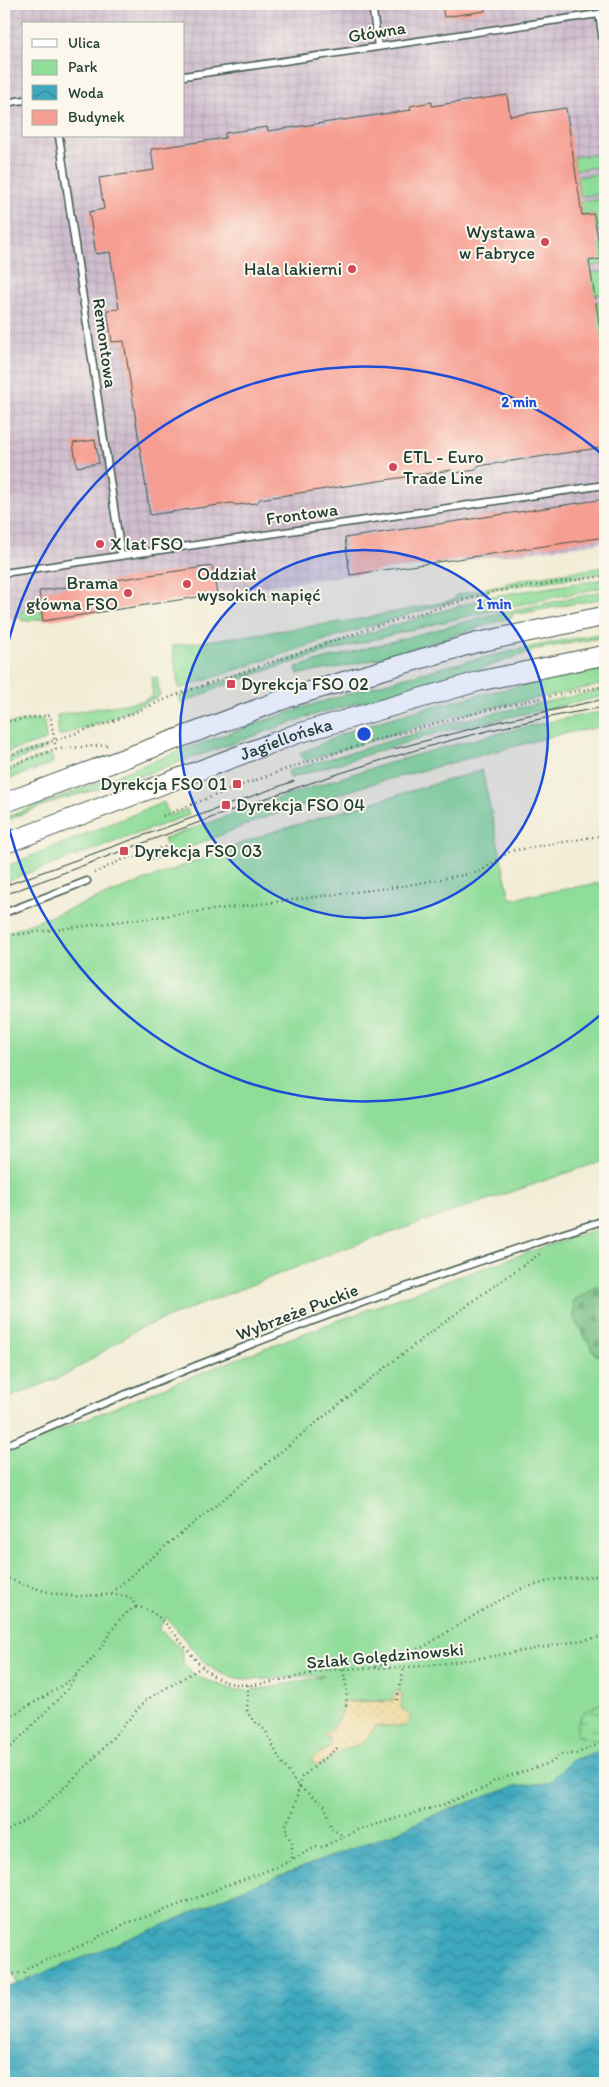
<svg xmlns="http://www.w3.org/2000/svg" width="609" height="2087" viewBox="0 0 609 2087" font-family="Itim,sans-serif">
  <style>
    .industrial { fill: url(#industrial-grid); fill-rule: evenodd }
    .green { fill: #90dd9a; stroke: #588d67; fill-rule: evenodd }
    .forest { fill: url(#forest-firs); stroke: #4a7c5b }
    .wetland { fill: url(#wetland-marsh); stroke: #588d67 }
    .sand { fill: url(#sand-dots); stroke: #868c69 }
    .water { fill: url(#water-waves); stroke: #2e7279 }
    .building { fill: #f69e91 }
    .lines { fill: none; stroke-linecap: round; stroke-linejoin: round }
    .service-casing { stroke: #3f574c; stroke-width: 9 }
    .secondary-casing { stroke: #3f574c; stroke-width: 21 }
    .path { stroke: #3f574c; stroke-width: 2.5; stroke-dasharray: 1 4; stroke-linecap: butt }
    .service { stroke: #fff; stroke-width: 6 }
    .secondary { stroke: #fff; stroke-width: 19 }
    .tram { stroke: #1f3d34; stroke-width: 1 }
    .ring { fill: none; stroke: #1d4ed8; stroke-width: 2.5 }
    .poi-dot { fill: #d1495b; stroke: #fbf7ec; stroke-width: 2 }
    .labels { text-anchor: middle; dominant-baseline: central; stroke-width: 4; stroke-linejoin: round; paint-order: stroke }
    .street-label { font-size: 18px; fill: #1f3d34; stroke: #fbf7ec }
    .poi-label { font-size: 18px; fill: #1f3d34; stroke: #fbf7ec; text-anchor: start }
    .centre { fill: #1d4ed8; stroke: #fbf7ec; stroke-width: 2.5 }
    .ring-label { font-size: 15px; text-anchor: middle; font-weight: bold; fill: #1d4ed8; stroke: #fbf7ec; stroke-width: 4; stroke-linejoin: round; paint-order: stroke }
  </style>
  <defs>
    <pattern id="industrial-grid" width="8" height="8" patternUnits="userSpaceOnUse" patternTransform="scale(1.25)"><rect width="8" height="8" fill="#cfbdce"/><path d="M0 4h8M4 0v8" fill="none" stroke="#b1a3b2"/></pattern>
    <pattern id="forest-firs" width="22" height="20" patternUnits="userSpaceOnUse" patternTransform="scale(1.25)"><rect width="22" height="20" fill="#74bc82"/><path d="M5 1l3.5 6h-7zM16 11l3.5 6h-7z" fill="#5f9a6b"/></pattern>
    <pattern id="wetland-marsh" width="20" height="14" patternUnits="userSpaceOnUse" patternTransform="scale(1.25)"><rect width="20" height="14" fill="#90dd9a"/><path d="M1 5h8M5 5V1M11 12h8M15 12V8" fill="none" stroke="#75b47e"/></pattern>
    <pattern id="sand-dots" width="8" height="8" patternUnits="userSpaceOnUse" patternTransform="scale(1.25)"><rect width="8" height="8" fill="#eeda9e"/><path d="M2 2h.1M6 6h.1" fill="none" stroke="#ccbc89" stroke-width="1.8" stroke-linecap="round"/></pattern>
    <pattern id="water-waves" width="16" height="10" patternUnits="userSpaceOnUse" patternTransform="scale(1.25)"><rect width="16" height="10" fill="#3ea8be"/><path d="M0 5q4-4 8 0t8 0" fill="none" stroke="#338a9b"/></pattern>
  </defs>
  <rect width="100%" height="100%" fill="#fbf7ec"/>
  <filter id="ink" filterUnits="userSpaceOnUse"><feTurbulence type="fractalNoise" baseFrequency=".02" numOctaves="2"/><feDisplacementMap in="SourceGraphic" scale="10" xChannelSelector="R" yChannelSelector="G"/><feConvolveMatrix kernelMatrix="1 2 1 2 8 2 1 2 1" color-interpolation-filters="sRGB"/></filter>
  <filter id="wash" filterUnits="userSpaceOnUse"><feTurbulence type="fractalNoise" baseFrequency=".0096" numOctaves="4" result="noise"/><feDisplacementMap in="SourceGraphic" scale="20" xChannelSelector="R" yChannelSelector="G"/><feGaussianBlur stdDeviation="1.12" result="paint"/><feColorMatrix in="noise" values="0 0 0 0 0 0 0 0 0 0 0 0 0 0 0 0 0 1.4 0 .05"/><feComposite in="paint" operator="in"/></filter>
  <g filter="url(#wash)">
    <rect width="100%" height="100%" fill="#f2edd6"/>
    <path class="industrial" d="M4,4h601v538l-598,78 -3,-21zM24,24h160v112h-160z"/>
    <path class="green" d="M601,154l2,12 -28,4 -1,-13z
      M600,174h4v20l-24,2 -3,-19z
      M597,200l8,2v27l-8,3 -3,-18 -12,1 -2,-13z
      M605,244v20l-15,2 -1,-5 11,-2 -1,-13z
      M605,271v22l-11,2 -3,-22z
      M605,301v51l-2,1 -8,-51z
      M605,567v6l-111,16 -157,47 -158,53 -7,-43 183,-26 90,-18 9,-2 2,-5 74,-17z
      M605,579v8c-91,18 -177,37 -266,62 -54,15 -107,31 -158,55l-2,-8 196,-65 117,-35z
      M605,591v7l-81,15h-12v4c-70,22 -141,48 -214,57l-2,-7 195,-52z
      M41,608l2,11 -21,2 -2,-10z
      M605,633v4l-67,12 -45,16 -186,52 -186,66 -63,17 -54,21v-3c94,-35 188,-73 283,-105 103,-34 211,-62 318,-80z
      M605,669v15l-152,32 -149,45 -4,-8c19,-7 37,-18 56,-24 81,-27 166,-44 249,-60z
      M157,677l3,19 -59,27 -42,13 -2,-21 86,-14 10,-6 -2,-17z
      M605,689v7l-164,36 -151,46 -2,-7 162,-48z
      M605,711v15l-44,8 -190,50 -105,33 -115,46 -2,-7 19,-6 -4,-11c144,-53 289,-101 441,-128z
      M40,719l4,2 2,19 -42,13v-29z
      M48,746l-2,3 -42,16v-6z
      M48,754l4,3 1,6 -49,18v-10z
      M482,770l28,129 95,-17v278l-262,89 -205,80 -70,45 -64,26v-466l265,-101z
      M164,802l5,14 18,-7 2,6 -185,67v-15z
      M605,1226v58l-9,2 -22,33 22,36h9v395l-34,10 -22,23 -34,3 -86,31 -32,15 -161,60 -63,29 -156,64 -4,-14 -9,4v-522c197,-83 398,-159 601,-227zM166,1617c13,14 24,31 37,44 32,32 82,12 121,15l-56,12 -32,3 -40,-15 -12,-11 -3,-16 -22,-20zM363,1700l30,1 13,25h-30l-15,18 -19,6 -25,16 1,-12 13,-8 -2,-9h-7l12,-10 9,-18 -1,-7z"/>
    <path class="forest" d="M605,1284v71h-9l-22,-36 -1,-18 23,-15z"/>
    <path class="wetland" d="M605,1702v35l-8,3 -20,-4c-2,-23 9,-26 28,-34z"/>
    <path class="sand" d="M396,1691l6,4 -1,13 11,10 -6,8h-30l-15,18 -19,6 -25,16 -6,-7 20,-13 -2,-9h-7l12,-10 9,-18 -2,-7 51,-1z"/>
    <path class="water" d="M605,1750v333h-601v-94l169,-68 63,-29 161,-60 32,-15 86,-31 34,-3 22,-23z"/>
    <g id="blocks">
      <path class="building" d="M442,4h42l1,7 -41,6z
        M507,95l3,21 56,-8 16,107 12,-1 7,45 -12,2 16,98v88l-127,19 -2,4 -21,3 -4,-3 -191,29 -3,4 -21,2 -4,-2 -82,12 -26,-174 -12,1 -5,-32 12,-1 -9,-57 -14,2 -7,-42 15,-3 -5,-31 55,-8 -3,-21 74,-11v-5l42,-6 1,4 143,-21 -1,-4 22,-4v4z
        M95,440l4,23 -22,4 -4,-24z
        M605,499v38l-255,38 -5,-37z
        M212,566l5,28 -174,27 -4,-30z"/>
    </g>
  </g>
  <g filter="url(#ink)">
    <use href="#blocks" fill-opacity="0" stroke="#3f574c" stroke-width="1"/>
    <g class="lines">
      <defs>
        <path id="service" d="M372,4l6,43
          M599,14l6,42
          M184,76l421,-63
          M4,103l20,-3
          M59,136l62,419
          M4,573l601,-88
          M4,913l83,-32
          M4,1446c196,-86 397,-161 601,-226"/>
        <g id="secondary">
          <path d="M4,803l283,-105 188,-55 130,-27"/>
          <path id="s1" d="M4,844l292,-110 184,-53 125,-26"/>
        </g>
      </defs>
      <use href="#service" class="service-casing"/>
      <use href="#secondary" class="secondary-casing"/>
      <path class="path" d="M4,722l46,-7 6,34 -52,19
        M56,749l53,-4
        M4,757l115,-38 59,-25 205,-70 113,-33 109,-15
        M163,816c142,-58 290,-104 442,-130
        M94,873c10,-4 34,-18 42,-16l37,-13
        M4,936l399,-50 76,-14 32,-21 94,-16
        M4,1577c22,8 43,17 67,19 20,1 39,-4 59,1l6,9
        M112,1593c41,-39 87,-73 130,-109 97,-81 195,-160 299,-231
        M136,1607c35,3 53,61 87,74 34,12 74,-8 108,-11 31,-3 61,-1 91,-4 62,-7 122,-19 183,-30
        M376,1667l49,-21 66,-41 30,-16 31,-9 53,-5
        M343,1670l4,21 -1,18
        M248,1685l-1,25 3,7 16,14 13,27 19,28 27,20 6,22 12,8
        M397,1700l7,-33
        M4,1720c30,-18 65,-34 88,-61 15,-17 23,-42 44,-52
        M4,1754l63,-64 9,-14
        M4,1833l31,-19 21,-19 36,-34 54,-61 56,-33
        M292,1858v-15l-6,-11v-9l7,-12 9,-34 35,-29
        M4,1977l20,-5 5,-5 66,-27c8,-9 21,-7 28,-16 30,-8 58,-21 87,-31 8,-3 11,-8 21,-9l51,-19 34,-18h7l34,-17 88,-26 42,-17 7,-6 59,-19 7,-8h16l29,-13"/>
      <use href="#service" class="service"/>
      <use href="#secondary" class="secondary"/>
      <path class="tram" d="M394,749l107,-28 104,-22
        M4,886l290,-105
        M4,895c196,-72 394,-155 601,-188"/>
    </g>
  </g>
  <circle cx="364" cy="734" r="184" fill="#1d4ed8" fill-opacity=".12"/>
  <g class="ring">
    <circle cx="364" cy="734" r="184"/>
    <path d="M605 1011A367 367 0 0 1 4 807M4 661A367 367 0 0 1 605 457"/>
  </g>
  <g class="poi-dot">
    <circle cx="545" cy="242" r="5"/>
    <circle cx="352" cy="269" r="5"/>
    <circle cx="393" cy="467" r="5"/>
    <circle cx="100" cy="544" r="5"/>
    <circle cx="187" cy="584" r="5"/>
    <circle cx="128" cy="593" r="5"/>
    <rect x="226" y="679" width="10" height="10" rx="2.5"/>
    <rect x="232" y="779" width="10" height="10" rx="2.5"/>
    <rect x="221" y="800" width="10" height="10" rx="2.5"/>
    <rect x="119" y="846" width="10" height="10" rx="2.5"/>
  </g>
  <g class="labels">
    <g class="street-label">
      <text transform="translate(377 32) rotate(-9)">Główna</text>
      <text transform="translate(105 343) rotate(82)">Remontowa</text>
      <text transform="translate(302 514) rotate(-8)">Frontowa</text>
      <text stroke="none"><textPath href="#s1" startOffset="301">Jagiellońska</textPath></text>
      <text transform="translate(297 1312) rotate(-21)">Wybrzeże Puckie</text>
      <text transform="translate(385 1656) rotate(-5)">Szlak Golędzinowski</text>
    </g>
    <g class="poi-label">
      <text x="535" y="232" text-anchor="end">Wystawa<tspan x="535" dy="21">w Fabryce</tspan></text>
      <text x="342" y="269" text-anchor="end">Hala lakierni</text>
      <text x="403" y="457">ETL - Euro<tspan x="403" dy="21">Trade Line</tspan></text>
      <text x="110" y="544">X lat FSO</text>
      <text x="197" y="574">Oddział<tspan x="197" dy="21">wysokich napięć</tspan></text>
      <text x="118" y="583" text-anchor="end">Brama<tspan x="118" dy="21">główna FSO</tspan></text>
      <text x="241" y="684">Dyrekcja FSO 02</text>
      <text x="227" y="784" text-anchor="end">Dyrekcja FSO 01</text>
      <text x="236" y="805">Dyrekcja FSO 04</text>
      <text x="134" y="851">Dyrekcja FSO 03</text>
    </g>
  </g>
  <circle cx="364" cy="734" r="8" class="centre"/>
  <g class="ring-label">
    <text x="519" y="407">2 min</text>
    <text x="494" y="609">1 min</text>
  </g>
  <rect width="609" height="2087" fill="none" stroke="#fbf7ec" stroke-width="20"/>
  <rect x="22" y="22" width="162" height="115" fill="#fbf7ec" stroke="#a3ada2"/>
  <rect x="32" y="39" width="25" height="8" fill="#ffffff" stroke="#a3ada2"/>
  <text x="68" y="48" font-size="15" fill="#1f3d34">Ulica</text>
  <rect x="32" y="60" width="25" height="15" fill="#90dd9a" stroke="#a3ada2"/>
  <text x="68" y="72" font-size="15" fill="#1f3d34">Park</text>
  <rect x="32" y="85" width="25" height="15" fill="url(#water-waves)" stroke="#a3ada2"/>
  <text x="68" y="98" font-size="15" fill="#1f3d34">Woda</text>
  <rect x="32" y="110" width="25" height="15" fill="#f69e91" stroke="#a3ada2"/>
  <text x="68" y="122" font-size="15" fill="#1f3d34">Budynek</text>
</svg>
